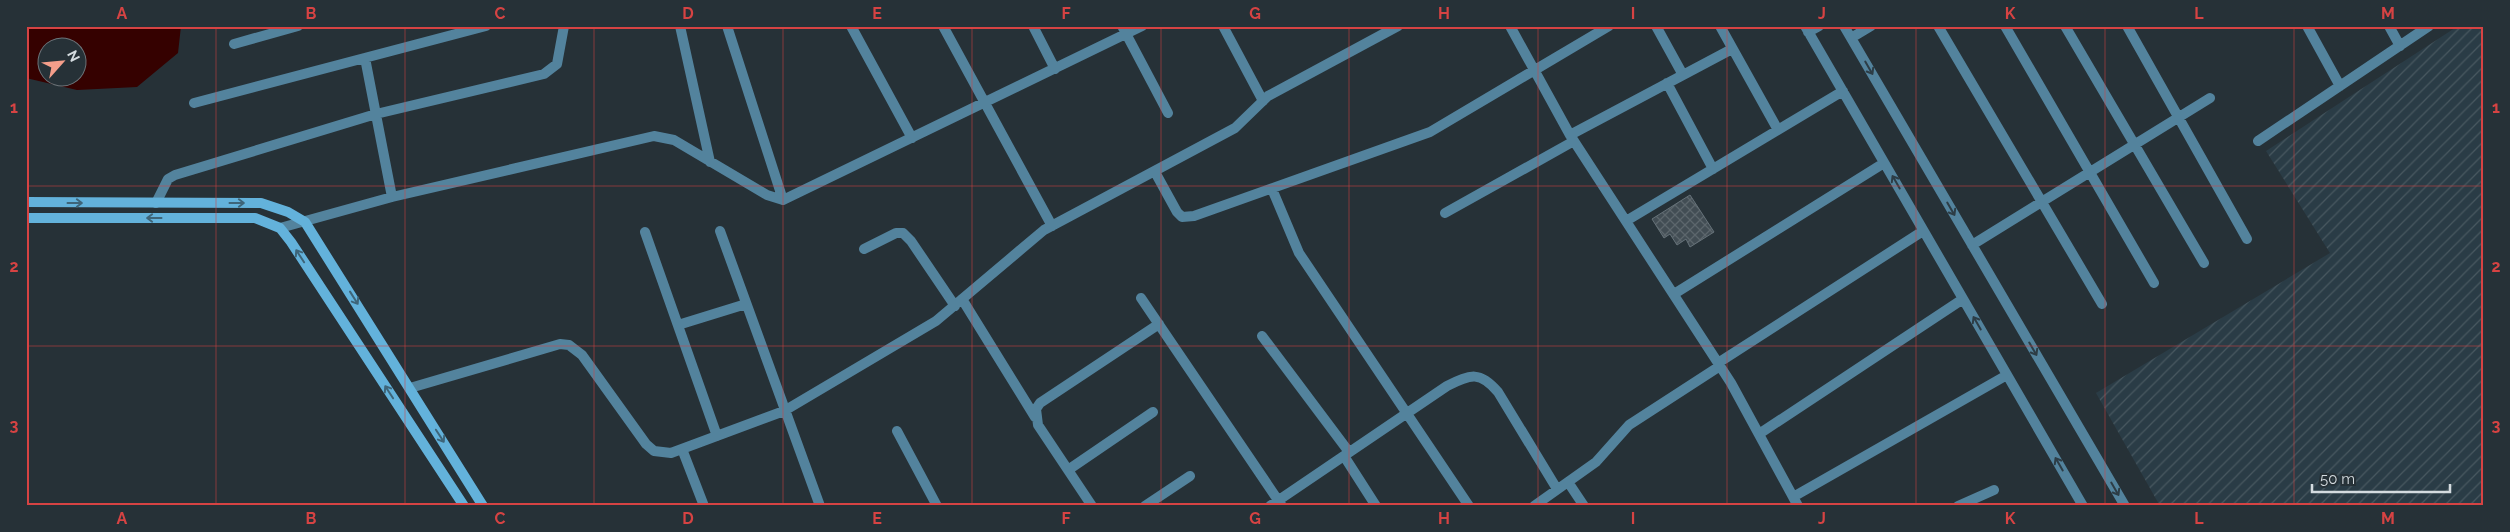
<svg xmlns="http://www.w3.org/2000/svg" width="2510" height="532" viewBox="0 0 2510 532" font-family="Raleway,sans-serif">
  <style>
    .industrial { fill: url(#industrial-furrows) }
    .water { fill: #350100; fill-rule: evenodd }
    .building { fill: url(#building-cross-hatch); stroke: #667279 }
    .lines { fill: none; stroke-linecap: round; stroke-linejoin: round }
    .street { stroke: #53839d; stroke-width: 10 }
    .secondary { stroke: #63b2db; stroke-width: 10 }
    .oneway { stroke: #2d3d46 }
    .oneway2 { stroke: #3e6579 }
    .grid { fill: none; stroke: #d64343; stroke-width: 1; stroke-opacity: 0.55 }
    .neatline { fill: none; stroke: #d64343; stroke-width: 2 }
    .grid-label { font-size: 16px; text-anchor: middle; font-weight: bold; fill: #d64343 }
  </style>
  <defs>
    <pattern id="industrial-furrows" width="10" height="10" patternUnits="userSpaceOnUse" patternTransform="scale(1.25)"><rect width="10" height="10" fill="#2a3c46"/><path d="M-1 1l2-2M0 10L10 0M9 11l2-2" fill="none" stroke="#485860"/></pattern>
    <pattern id="building-cross-hatch" width="8" height="8" patternUnits="userSpaceOnUse" patternTransform="scale(1.25)"><rect width="8" height="8" fill="#424d54"/><path d="M0 0l8 8M0 8l8-8" fill="none" stroke="#5c666c"/></pattern>
  </defs>
  <rect width="100%" height="100%" fill="#263137"/>
  <path class="industrial" d="M2458,26h21l5,7v473h-324l-64,-113 234,-140 -64,-102z"/>
  <path class="water" d="M26,26h155l-3,27 -41,34 -60,3 -51,-12zM48,48h30v30h-30z"/>
  <path class="building" d="M1690,195l24,37 -24,15 -4,-8 -9,6 -7,-11 -6,4 -12,-19z"/>
  <g class="lines">
    <path class="street" d="M680,26l30,136
      M727,26l56,174
      M851,26l61,112
      M943,26l109,200
      M1033,26l22,43
      M1122,26l46,87
      M1223,26l40,75
      M1510,26l60,109 161,248 67,123
      M1656,26l27,49
      M1720,26l58,104
      M1805,26l278,480
      M1844,26l281,480
      M1938,26l164,278
      M2005,26l149,257
      M2065,26l139,237
      M2127,26l120,213
      M2307,26l33,60
      M2389,26l11,20
      M1808,32l11,-6
      M1851,38l20,-12
      M234,44l64,-18
      M365,58l27,139
      M1667,83l46,86
      M194,103l292,-77
      M1570,135l162,-86
      M2258,141l171,-115
      M1155,172l22,40 5,5 12,-1 236,-84 179,-106
      M1272,189l27,64 170,253
      M156,203l12,-24 7,-4 201,-61 168,-40 13,-10 7,-38
      M1445,213l129,-72
      M1626,221l217,-130
      M280,228l112,-31 262,-61 20,4 93,55 16,5 359,-174
      M720,231l100,275
      M645,232l72,204
      M1972,245l238,-147
      M864,249l32,-16h7l8,8 44,65
      M1674,294l210,-131
      M1141,298l141,208
      M962,299l73,118
      M678,325l68,-21
      M1262,336l87,116
      M1718,363l205,-132
      M410,388l150,-44 9,1 13,10 64,89 8,7 17,2 113,-42 152,-90 108,-91 191,-102 33,-32 130,-70
      M897,431l40,75
      M1759,434l204,-135
      M682,449l22,57
      M1344,456l32,50
      M1068,470l85,-58
      M1568,482l16,24
      M1793,497l214,-122
      M1092,506l-54,-81 -2,-16 4,-6 119,-79
      M1145,506l45,-30
      M1270,506l177,-120c24,-12 33,-15 51,6l59,97
      M1534,506l62,-44 33,-37 91,-59
      M1958,506l36,-16"/>
    <path class="secondary" d="M26,202l235,1 27,9 17,10 178,284
      M26,218h229l25,10 11,14 173,264"/>
  </g>
  <defs><path id="oneway-shaft" d="M-6 0H5M1.5-3L5.5 0L1.5 3" fill="none" stroke-width="1.6" stroke-linecap="round" stroke-linejoin="round" transform="scale(1.25)"/></defs>
  <g class="oneway">
    <use href="#oneway-shaft" transform="translate(1869 68) rotate(60)"/>
    <use href="#oneway-shaft" transform="translate(1896 182) rotate(-120)"/>
    <use href="#oneway-shaft" transform="translate(1951 209) rotate(60)"/>
    <use href="#oneway-shaft" transform="translate(1977 323) rotate(-120)"/>
    <use href="#oneway-shaft" transform="translate(2033 349) rotate(60)"/>
    <use href="#oneway-shaft" transform="translate(2059 464) rotate(-120)"/>
    <use href="#oneway-shaft" transform="translate(2115 489) rotate(60)"/>
  </g>
  <g class="oneway2">
    <use href="#oneway-shaft" transform="translate(75 203)"/>
    <use href="#oneway-shaft" transform="translate(237 203)"/>
    <use href="#oneway-shaft" transform="translate(154 218) rotate(180)"/>
    <use href="#oneway-shaft" transform="translate(300 256) rotate(-123)"/>
    <use href="#oneway-shaft" transform="translate(354 298) rotate(58)"/>
    <use href="#oneway-shaft" transform="translate(389 392) rotate(-123)"/>
    <use href="#oneway-shaft" transform="translate(440 436) rotate(57)"/>
  </g>
  <path class="grid" d="M216,26v480M405,26v480M594,26v480M783,26v480M972,26v480M1161,26v480M1349,26v480M1538,26v480M1727,26v480M1916,26v480M2105,26v480M2294,26v480M26,186h2458M26,346h2458"/>
  <rect width="2510" height="532" fill="none" stroke="#263137" stroke-width="55"/>
  <g transform="translate(62 62) rotate(63)"><circle r="24" fill="#263137" stroke="#6c757a"/>
  <path d="M0-4L9 19L0 12L-9 19Z" fill="#f49e8a"/>
  <text y="-8" font-size="14" font-weight="bold" text-anchor="middle" fill="#d4dbdf">N</text>
  </g>
  <path d="M2312 484v8h138v-8" fill="none" stroke="#d4dbdf" stroke-width="2.5"/>
  <text x="2320" y="484" font-size="15" fill="#d4dbdf" stroke="#263137" stroke-width="4" paint-order="stroke">50 m</text>
  <rect x="28" y="28" width="2454" height="476" class="neatline"/>
  <g class="grid-label">
    <text x="122" y="19">A</text>
    <text x="311" y="19">B</text>
    <text x="500" y="19">C</text>
    <text x="688" y="19">D</text>
    <text x="877" y="19">E</text>
    <text x="1066" y="19">F</text>
    <text x="1255" y="19">G</text>
    <text x="1444" y="19">H</text>
    <text x="1633" y="19">I</text>
    <text x="1822" y="19">J</text>
    <text x="2010" y="19">K</text>
    <text x="2199" y="19">L</text>
    <text x="2388" y="19">M</text>
    <text x="14" y="113">1</text>
    <text x="2496" y="113">1</text>
    <text x="14" y="272">2</text>
    <text x="2496" y="272">2</text>
    <text x="14" y="431">3</text>
    <text x="2496" y="431">3</text>
    <text x="122" y="524">A</text>
    <text x="311" y="524">B</text>
    <text x="500" y="524">C</text>
    <text x="688" y="524">D</text>
    <text x="877" y="524">E</text>
    <text x="1066" y="524">F</text>
    <text x="1255" y="524">G</text>
    <text x="1444" y="524">H</text>
    <text x="1633" y="524">I</text>
    <text x="1822" y="524">J</text>
    <text x="2010" y="524">K</text>
    <text x="2199" y="524">L</text>
    <text x="2388" y="524">M</text>
  </g>
</svg>
